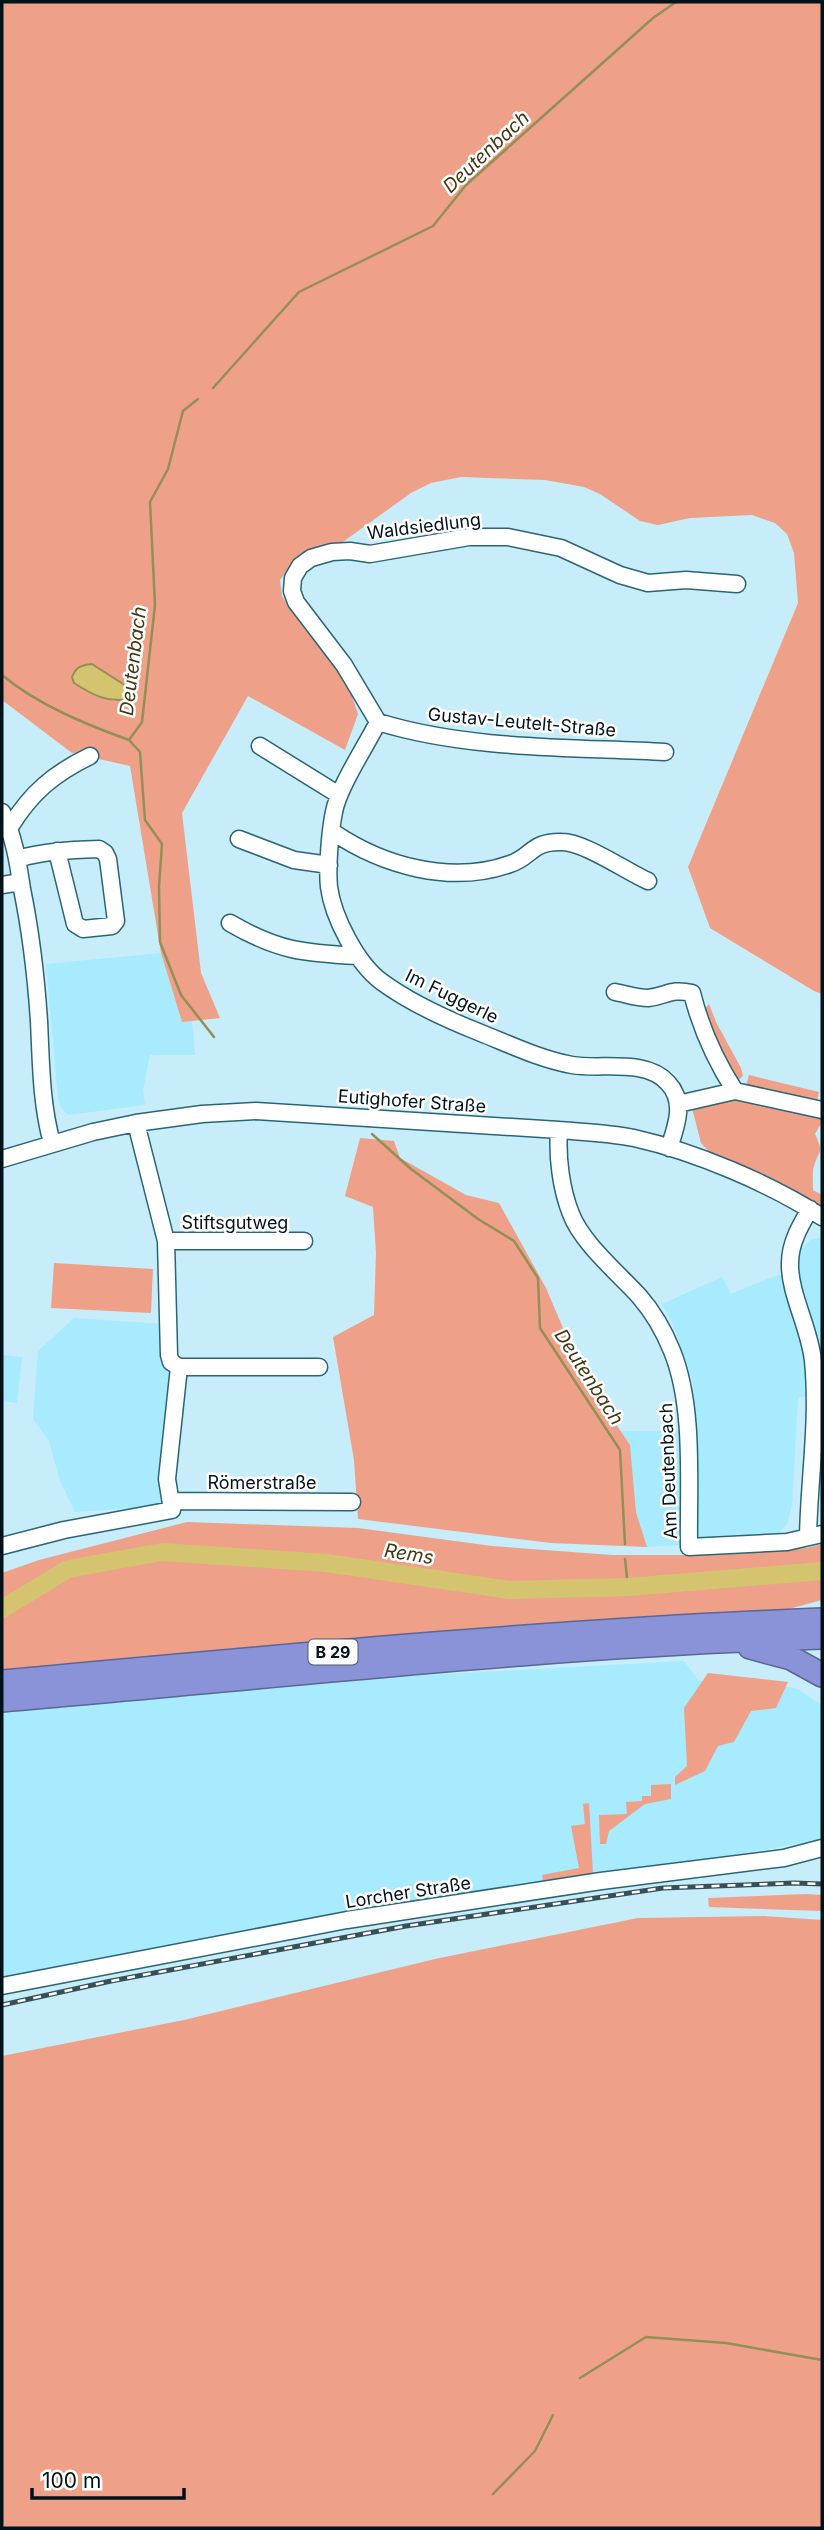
<svg xmlns="http://www.w3.org/2000/svg" width="824" height="2530" viewBox="0 0 824 2530" font-family="Inter,sans-serif">
  <style>
    .built { fill: #a8eafe }
    .green { fill: #eea188; fill-rule: evenodd }
    .water { fill: #d4c470; stroke: #948f56; stroke-width: 2 }
    .lines { fill: none; stroke-linecap: round; stroke-linejoin: round }
    .stream { stroke: #948f56; stroke-width: 2.5 }
    .river { stroke: #d4c470; stroke-width: 18 }
    .minor-casing { stroke: #2a6575; stroke-width: 19 }
    .highway-casing { stroke: #5a6696; stroke-width: 26 }
    .minor { stroke: #fff; stroke-width: 16 }
    .highway { stroke: #8a92d8; stroke-width: 23 }
    .rail-casing { stroke: #375058; stroke-width: 5 }
    .rail { stroke: #fff; stroke-width: 2.5; stroke-dasharray: 8; stroke-linecap: butt }
    .labels { text-anchor: middle; dominant-baseline: central; stroke-width: 5; stroke-linejoin: round; paint-order: stroke }
    .shield { fill: #fff; stroke: #4c5a5f; stroke-width: 2 }
    .shield-label { font-size: 16px; font-weight: bold; fill: #00131a }
    .street-label { font-size: 18px; fill: #00131a; stroke: #fff }
    .water-label { font-size: 19px; font-style: italic; fill: #3f3813; stroke: #fff }
  </style>
  <rect width="100%" height="100%" fill="#c6edf9"/>
  <path class="built" d="M161,953l21,69 10,-1 3,34h-45l-7,35 2,15 -77,10 -8,-9 -2,-8 -12,-134z
    M822,1237v159l-24,1 -6,108 -5,19 -8,9 -56,9 -76,5 -11,-35 -6,-67 -9,-14h73l-1,-49 -20,-58 -11,-20 60,-27 9,17 41,-17 26,-7 2,-19 10,-11z
    M74,1318l90,6 13,54 -14,128 -88,6 -15,-31 -11,-40 -16,-22 5,-68z
    M2,1355l20,2 -5,46 -15,-2z
    M684,1661l15,20h61l38,8 24,16v134l-104,19 -264,39 -452,83v-268l405,-36z"/>
  <path class="green" d="M2,2h820v992l-8,-3 -104,-63 -22,-61 110,-264 -4,-50 -7,-19 -12,-11 -23,-8 -62,3 -32,7 -18,-4 -40,-27 -16,-7 -39,-7 -84,-3 -30,6 -20,10 -71,51 -30,5 -16,12 -14,19 2,16 7,11 55,65 14,42 -13,36 -97,-54 -66,117 19,160 19,45 -38,4 -21,-69 -31,-187 -58,-13 -70,-53zM92,665l31,19 -8,17 -23,-7 -18,-10z
    M709,1004l7,18 25,46 2,8 -9,8 -34,-70z
    M749,1075l70,17 -3,14 -71,-17z
    M718,1096l104,17v9l-7,12c9,21 5,13 -1,32 -2,6 -1,17 -1,24l9,5v12l-46,-27 -66,-27 -9,-10 -9,-35z
    M360,1138l34,3 6,17 66,37 33,8 47,85 37,87 47,70 6,67 11,35 -96,-4 -193,-24 -4,-59 -21,-123 41,-22 2,-62 -3,-46 -28,-11z
    M54,1263l99,6 -2,44 -100,-5z
    M187,1522l171,6 134,18 120,9h85l110,-7 15,-4v56l-37,10 -144,8 -639,52v-97l37,-13z
    M708,1673l80,9 -12,26 -25,3 -17,31 -16,4 -13,25 -30,14v-8l12,-11 -3,-58z
    M671,1784v15l-26,5 -36,27 -3,13h-6l-1,-29 28,-1 -1,-12 16,-1v-5h9v-11z
    M589,1803l4,71 -50,7 -1,-6 37,-7 -8,-42 14,-2 -2,-20z
    M806,1894l16,1v16l-113,-4 -1,-9z
    M764,1916l58,4v608h-820v-472l182,-36 251,-61 203,-41z"/>
  <path class="water" d="M92,664l31,20 6,9 -2,6c-20,4 -36,-5 -53,-16l-2,-6c4,-10 9,-12 20,-13z"/>
  <g class="lines">
    <path class="stream" d="M213,388l86,-96 134,-66 33,-41 187,-167 23,-16
      M198,399l-15,12 -15,58 -18,33 5,103 -13,117 -13,18 11,12 5,68 17,24 -3,42 1,56 21,53 33,42
      M2,675c36,30 83,49 127,65
      M372,1134l39,35 67,50 36,22 24,37 2,50 80,122 5,94
      M625,1559l3,28
      M580,2378l66,-41 80,6 96,17
      M493,2494l42,-43 18,-36"/>
    <path class="river" d="M2,1609l66,-40 94,-17 165,11 183,27 118,-3 194,-16"/>
    <defs>
      <path id="minor" d="M378,722c91,28 192,25 287,30
        M260,746l79,49
        M2,812c12,24 16,50 20,77 9,44 14,87 17,132 2,41 2,83 13,122
        M10,827c21,-34 43,-53 80,-71
        M333,832c50,34 118,53 177,32 22,-7 21,-23 52,-22 22,0 64,29 86,39
        M239,839l55,21 35,5
        M17,859c27,-8 54,-9 82,-10l6,4 3,6 8,62 -4,5 -29,3 -8,-5 -18,-73
        M2,885l19,-3
        M230,923c48,28 73,30 128,33
        M615,992c11,2 22,6 33,6 19,-2 22,-10 44,-5 9,36 23,67 43,98
        M678,1104l57,-13 87,19
        M136,1123l30,118 3,114 2,7 8,5
        M559,1130c-2,27 2,59 12,84 11,29 47,59 68,82 14,16 25,35 33,55 23,56 16,135 17,196l98,-5 35,-8
        M669,1148c7,-21 17,-46 -1,-65 -22,-25 -67,-13 -96,-18 -32,-6 -61,-20 -91,-32 -33,-13 -69,-29 -99,-51 -25,-18 -49,-65 -53,-95 -2,-19 1,-56 5,-75 4,-24 32,-66 44,-90l-34,-57 -48,-63 -4,-11 1,-13 7,-12 11,-8 21,-6 18,-1 20,3 99,-17h39l53,11 59,27 28,8 38,-3 51,4
        M2,1159l91,-27 43,-9 66,-9 54,-3 303,19c25,2 51,3 75,8 62,14 135,45 188,79
        M166,1241h138
        M172,1501l180,1
        M808,1537c1,-58 11,-117 5,-176 -3,-32 -24,-68 -23,-98 0,-20 10,-37 20,-54
        M2,1546l62,-16 108,-20 -5,-31 12,-112h140
        M2,1986l345,-66 254,-39 183,-23 38,-10"/>
      <path id="highway" d="M750,1647l41,11 31,17
        M2,1682c273,-25 546,-51 820,-62
        M2,1700c273,-23 546,-55 820,-63"/>
    </defs>
    <use href="#minor" class="minor-casing"/>
    <use href="#highway" class="highway-casing"/>
    <use href="#minor" class="minor"/>
    <use href="#highway" class="highway"/>
    <defs>
      <path id="rail" d="M2,2005l109,-24 295,-55 257,-38 131,-5 28,1"/>
    </defs>
    <use href="#rail" class="rail-casing"/>
    <use href="#rail" class="rail"/>
  </g>
  <g class="labels">
    <rect class="shield" x="308.5" y="1639.5" width="49" height="25" rx="5"/>
    <g class="shield-label">
      <text x="333" y="1652">B 29</text>
    </g>
    <g class="street-label">
      <text transform="translate(424 526) rotate(-7)">Waldsiedlung</text>
      <text transform="translate(522 722) rotate(5)">Gustav-Leutelt-Straße</text>
      <text transform="translate(452 996) rotate(26)">Im Fuggerle</text>
      <text transform="translate(412 1101) rotate(4)">Eutighofer Straße</text>
      <text x="235" y="1222">Stiftsgutweg</text>
      <text transform="translate(668 1471) rotate(-92)">Am Deutenbach</text>
      <text x="262" y="1482">Römerstraße</text>
      <text transform="translate(408 1892) rotate(-9)">Lorcher Straße</text>
    </g>
    <g class="water-label">
      <text transform="translate(486 152) rotate(-43)">Deutenbach</text>
      <text transform="translate(133 661) rotate(-83)">Deutenbach</text>
      <text transform="translate(589 1377) rotate(57)">Deutenbach</text>
      <text transform="translate(409 1554) rotate(9)">Rems</text>
    </g>
  </g>
  <rect width="824" height="2530" fill="none" stroke="#00131a" stroke-width="7"/>
  <path d="M32 2488v10h152v-10" fill="none" stroke="#00131a" stroke-width="3.5"/>
  <text x="42" y="2488" font-size="21" fill="#00131a" stroke="#ffffff" stroke-width="5" paint-order="stroke">100 m</text>
</svg>
